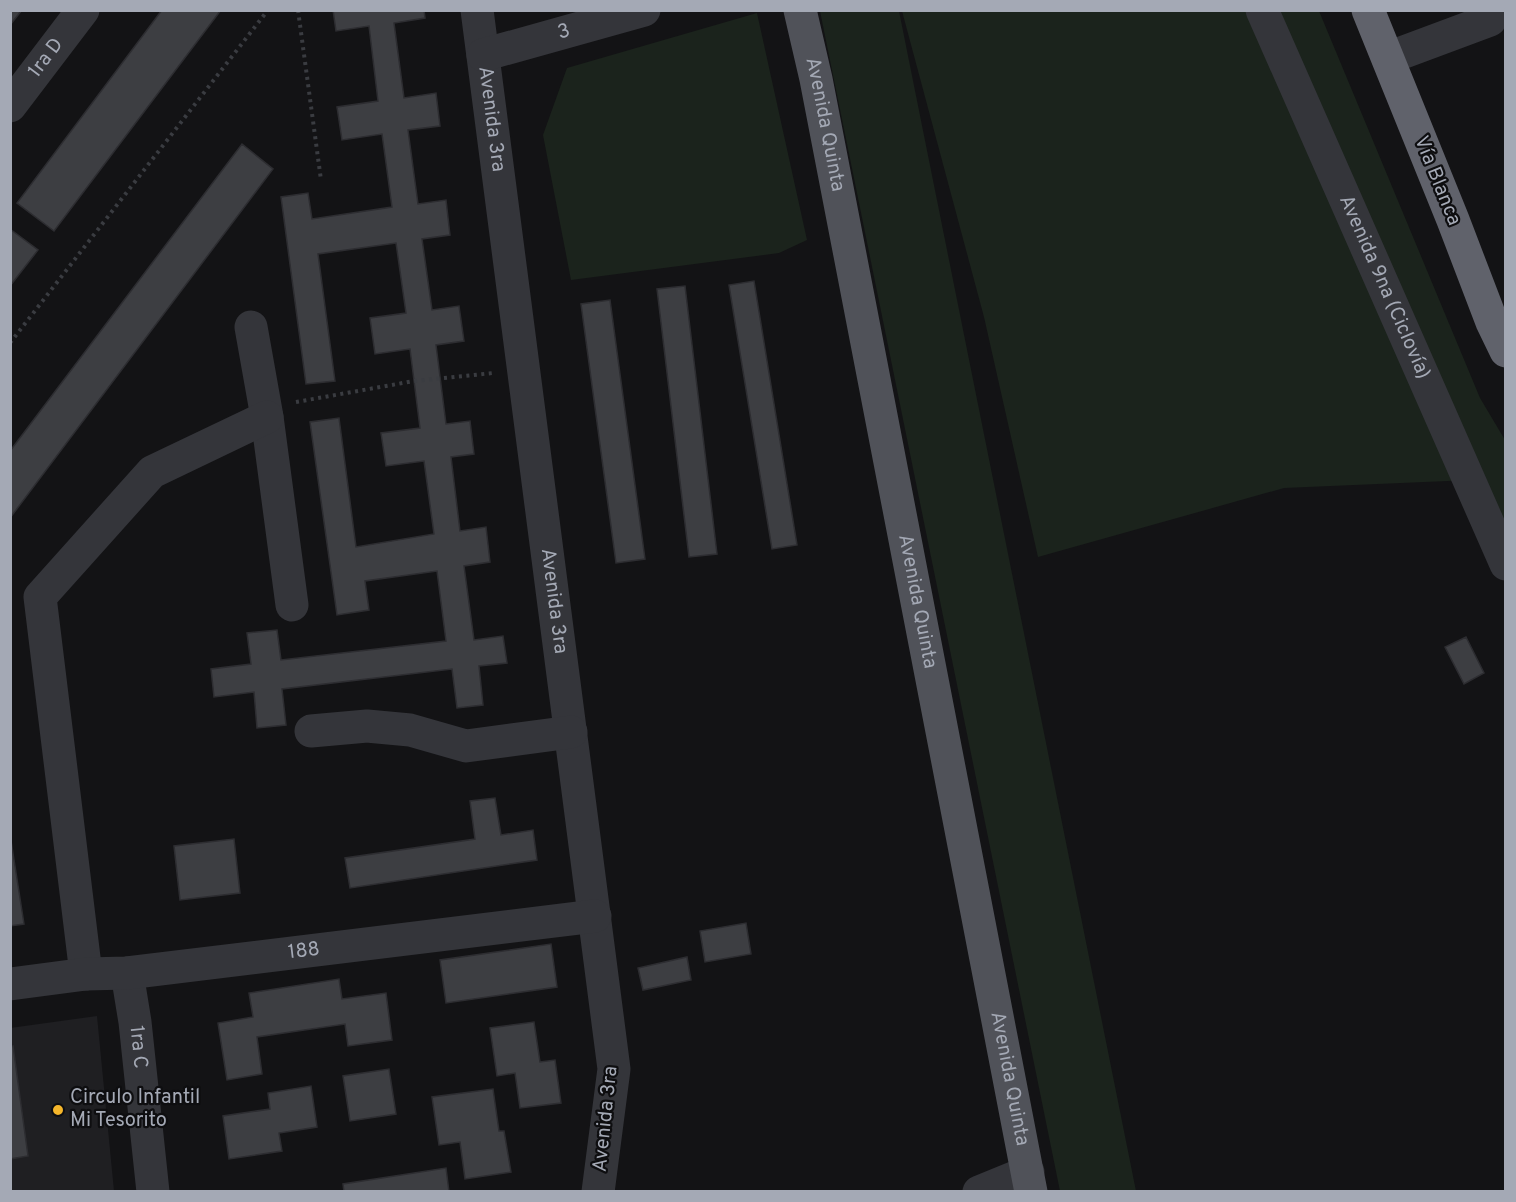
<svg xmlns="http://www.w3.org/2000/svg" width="1516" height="1202" viewBox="0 0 1516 1202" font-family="Overpass,sans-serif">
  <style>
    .built { fill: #1f1f22 }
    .green { fill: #1b231c }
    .building { fill: #3d3e42; stroke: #2d2d31; stroke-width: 1.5 }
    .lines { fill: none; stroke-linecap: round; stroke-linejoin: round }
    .path { stroke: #3a3c41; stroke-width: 4; stroke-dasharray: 3 4.5; stroke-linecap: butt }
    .minor { stroke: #34353a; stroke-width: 33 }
    .major { stroke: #505259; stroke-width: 33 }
    .highway { stroke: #60626b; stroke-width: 33 }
    .poi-dot { fill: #f5b62b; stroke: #0e0e10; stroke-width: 2 }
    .labels { text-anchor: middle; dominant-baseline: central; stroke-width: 4.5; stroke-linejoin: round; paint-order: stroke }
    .street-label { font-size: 20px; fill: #a4a9b5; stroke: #0e0e10 }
    .poi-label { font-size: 20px; fill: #a4a9b5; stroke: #0e0e10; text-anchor: start }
  </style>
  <rect width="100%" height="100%" fill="#131315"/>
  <path class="built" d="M97,1016l17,175h-103l-1,-163z"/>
  <path class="green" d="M820,11h79l237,1180h-76z
    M902,11h417l161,387 25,42v117l-34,-77 -187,8 -246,69 -54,-240z
    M757,13l50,227 -28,13 -208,27 -28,-145 24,-67z"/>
  <path class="building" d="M10,10h12l-12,15z
    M162,10h59l-167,221 -37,-28z
    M333,10h91l1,8 -31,5 10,75 32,-5 4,33 -32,4 10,74 28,-4 4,35 -28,4 10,71 27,-4 5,35 -28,4 10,79 24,-3 4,33 -23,3 9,74 26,-4 4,35 -26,4 10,74 29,-4 4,27 -28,3 4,39 -26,3 -5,-39 -170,20 4,36 -29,3 -3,-36 -40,5 -3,-28 40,-5 -4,-31 30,-3 4,30 165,-19 -9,-70 -72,10 4,29 -32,5 -27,-193 29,-4 17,129 78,-13 -10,-73 -38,5 -5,-33 39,-5 -10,-79 -35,5 -5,-36 36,-5 -10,-70 -78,11 17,127 -29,3 -25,-187 27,-4 4,26 80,-12 -10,-73 -40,6 -5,-33 41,-6 -9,-75 -33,5z
    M242,144l31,25 -263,349v-67z
    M10,229l28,21 -28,36z
    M754,281l43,264 -25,4 -43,-264z
    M685,286l32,268 -28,3 -32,-268z
    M610,300l35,259 -29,4 -35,-259z
    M1466,637l18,36 -20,11 -19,-37z
    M495,798l6,37 32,-5 4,30 -187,28 -5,-30 130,-19 -5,-38z
    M10,834l14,90 -14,2z
    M234,839l6,54 -60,7 -6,-54z
    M746,923l5,31 -46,8 -5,-31z
    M551,944l6,43 -111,16 -6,-43z
    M687,957l4,23 -48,10 -5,-22z
    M339,979l3,20 44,-6 6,47 -44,6 -3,-22 -88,13 5,37 -35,6 -9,-57 35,-6 -4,-24z
    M534,1022l6,40 15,-2 6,43 -41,5 -5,-35 -18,3 -7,-48z
    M13,1046l15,110 -18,3v-112z
    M389,1069l7,45 -46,7 -7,-45z
    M311,1086l6,41 -38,6 3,18 -53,8 -6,-43 47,-7 -2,-16z
    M493,1089l6,42h5l7,41 -46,7 -5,-37 -21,3 -7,-48z
    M446,1168l3,24h-105l-1,-8z"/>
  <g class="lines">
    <path class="path" d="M298,10l23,170
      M10,343l258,-333
      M296,402l118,-21 79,-8"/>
    <g class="minor">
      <path id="s1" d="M477,10l137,1059 -16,123"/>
      <path id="s2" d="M1262,10l244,554"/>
      <path id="s3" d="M483,55l161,-45"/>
      <path d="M1388,58l102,-38"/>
      <path id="s4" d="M10,106l73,-96"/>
      <path d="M251,327l16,90 25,188"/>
      <path d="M311,731l56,-5 43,4 56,16 105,-14"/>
      <path id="s5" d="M127,973l8,49 18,170"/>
      <path d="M86,974l-46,-377 112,-125 115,-55"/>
      <path id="s6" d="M10,984l76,-10 41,-1 468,-57"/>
      <path d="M979,1192l49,-20"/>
    </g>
    <path class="major" id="s7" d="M800,10l16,69 215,1113"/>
    <path class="highway" d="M1368,10l85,210 39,102 14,29"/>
  </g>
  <circle class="poi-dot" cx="58" cy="1110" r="6"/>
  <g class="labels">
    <g class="street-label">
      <text stroke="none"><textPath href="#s3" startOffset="84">3</textPath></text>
      <text stroke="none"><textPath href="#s4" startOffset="60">1ra D</textPath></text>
      <text stroke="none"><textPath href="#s1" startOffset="110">Avenida 3ra</textPath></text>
      <text stroke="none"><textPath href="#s7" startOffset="117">Avenida Quinta</textPath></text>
      <text transform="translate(1437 181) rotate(68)">Vía Blanca</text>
      <text stroke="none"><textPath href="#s2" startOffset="303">Avenida 9na (Ciclovía)</textPath></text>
      <text stroke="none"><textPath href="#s1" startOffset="596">Avenida 3ra</textPath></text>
      <text stroke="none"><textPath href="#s7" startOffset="603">Avenida Quinta</textPath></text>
      <text stroke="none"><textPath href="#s6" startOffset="296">188</textPath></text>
      <text stroke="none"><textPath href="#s5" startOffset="75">1ra C</textPath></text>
      <text stroke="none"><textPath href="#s7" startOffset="1089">Avenida Quinta</textPath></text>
      <text transform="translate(606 1119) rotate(-84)">Avenida 3ra</text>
    </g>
    <g class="poi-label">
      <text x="70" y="1098">Circulo Infantil<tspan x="70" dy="23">Mi Tesorito</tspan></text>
    </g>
  </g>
  <rect width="1516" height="1202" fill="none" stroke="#a4a9b5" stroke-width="24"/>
</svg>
